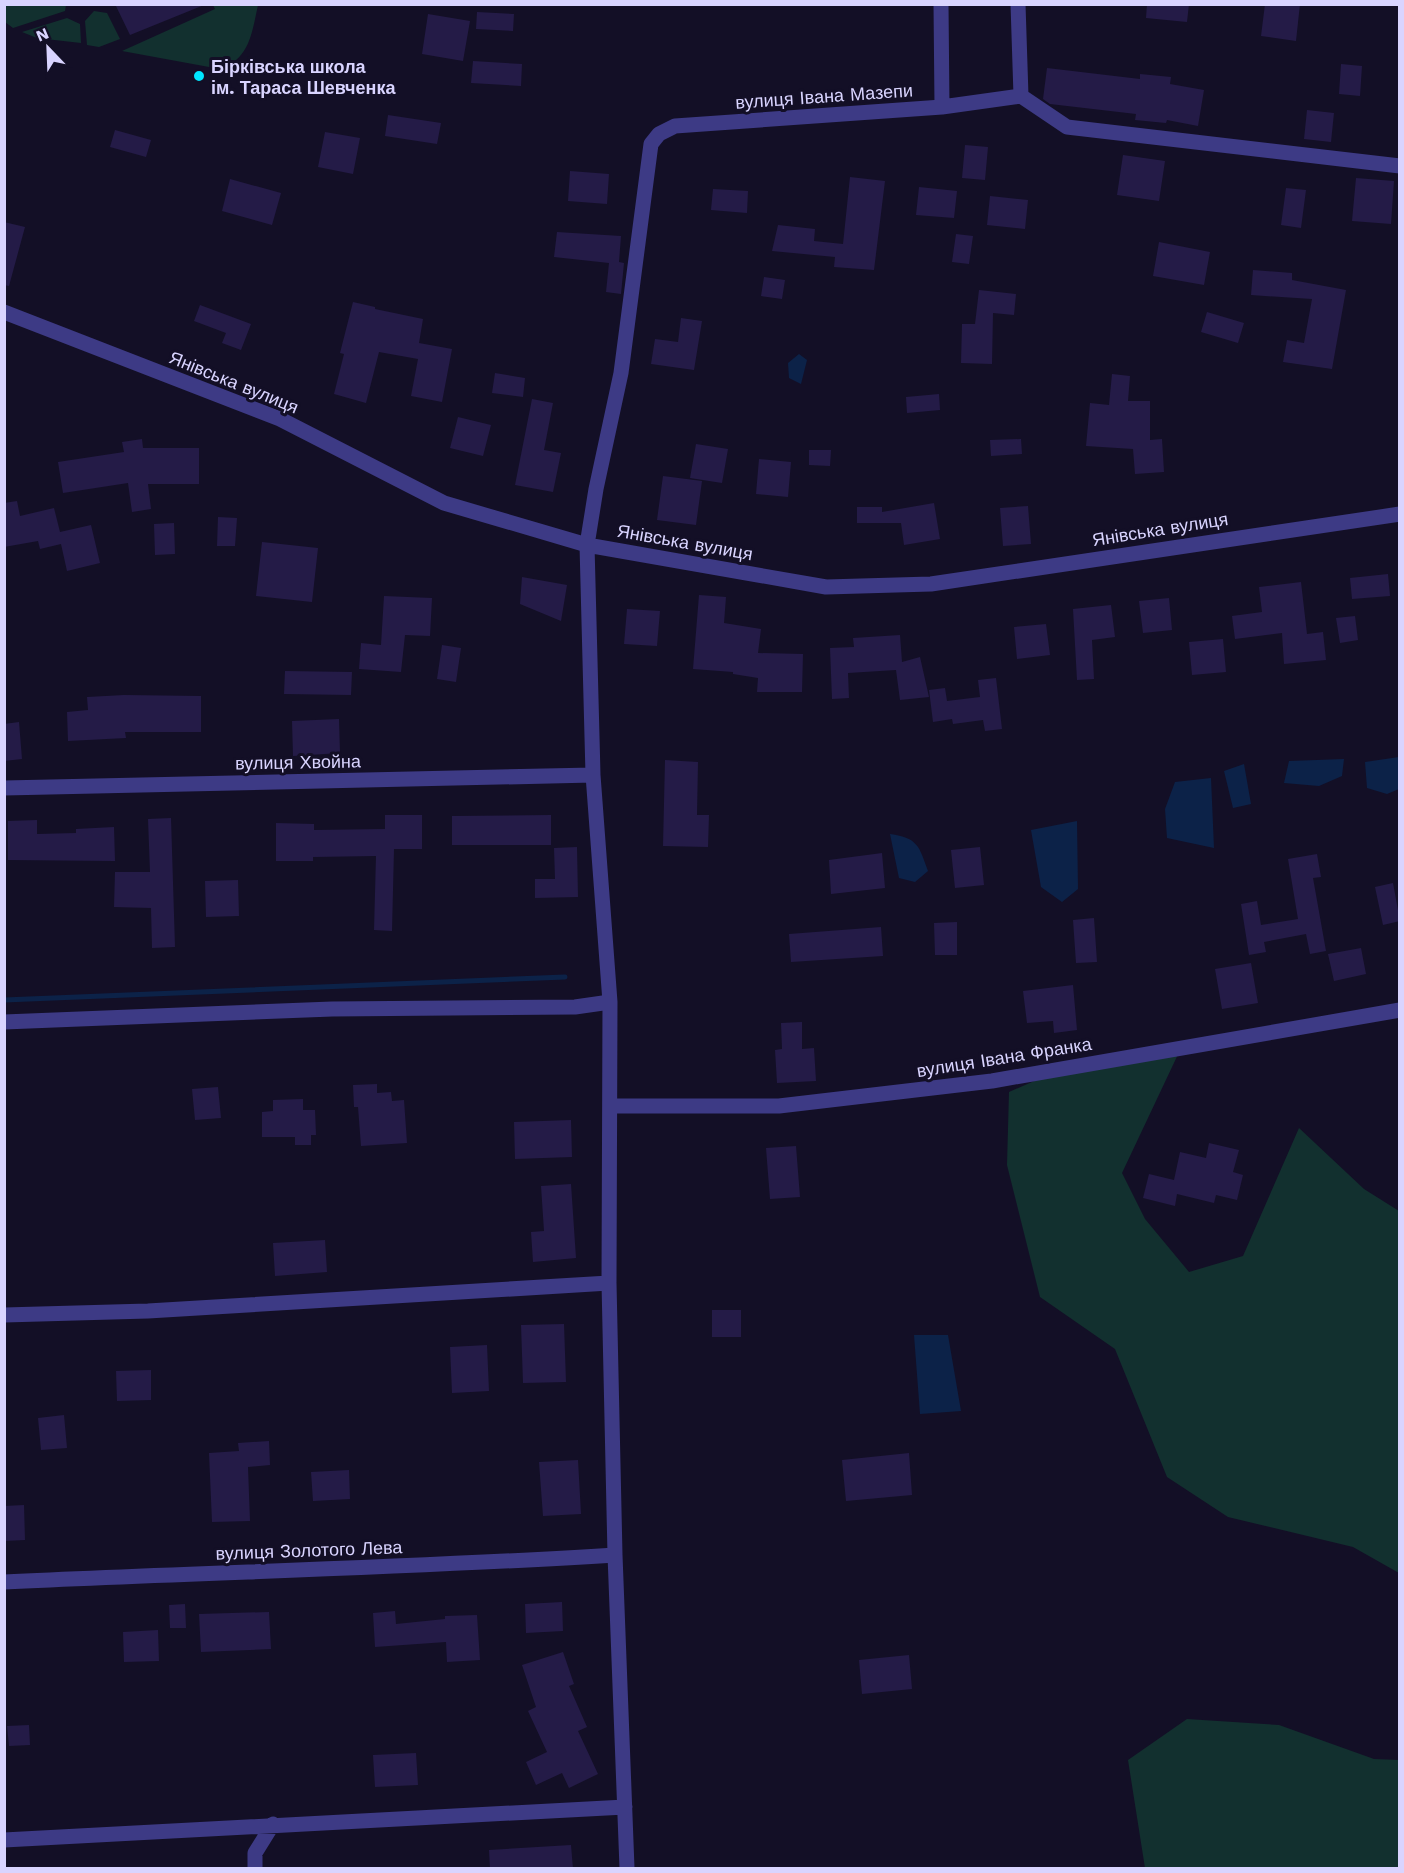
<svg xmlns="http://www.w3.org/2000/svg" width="1404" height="1873" viewBox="0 0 1404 1873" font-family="'Work Sans',sans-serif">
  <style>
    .green { fill: #12302f }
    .water { fill: #0c2248 }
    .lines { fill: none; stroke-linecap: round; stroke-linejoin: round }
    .stream { stroke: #0c2248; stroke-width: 5 }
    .building { fill: #241b47 }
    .minor { stroke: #3d3a85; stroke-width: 15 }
    .poi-dot { fill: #00e5ff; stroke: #130f26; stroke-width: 2 }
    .labels { text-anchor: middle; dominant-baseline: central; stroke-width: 6; stroke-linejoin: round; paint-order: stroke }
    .poi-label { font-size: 18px; font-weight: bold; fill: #d9d4ff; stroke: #130f26; text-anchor: start }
    .street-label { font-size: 18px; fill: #d9d4ff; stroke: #130f26 }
  </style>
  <rect width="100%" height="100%" fill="#130f26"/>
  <path class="green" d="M4,5l1,-1 61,1 -1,6 -52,17 -8,-6z
    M213,5h45c-6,27 -8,54 -38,64l-98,-18 93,-42z
    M94,11l13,2 13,26 -21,8 -12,-2 -2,-24z
    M67,18l13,6 1,19 -44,-5 -15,-6z
    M1181,1048l-59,125 23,46 44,53 54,-16 56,-128 65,61 35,22v362l-46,-26 -125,-30 -61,-40 -52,-128 -75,-52 -33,-132 2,-73 71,-31z
    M1187,1719l92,6 95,34 25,1v108h-254l-17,-108z"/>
  <path class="water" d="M799,354l8,6 -6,24 -12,-6 -1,-15z
    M1399,757v32l-12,5 -20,-6 -2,-26z
    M1344,759l-2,17 -23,10 -35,-3 5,-22z
    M1244,764l7,40 -18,4 -9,-37z
    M1211,778l3,70 -47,-10 -2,-29 10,-27z
    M1077,821l1,68 -16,13 -21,-15 -10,-57z
    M890,834c28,4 29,12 38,37l-13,11 -16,-4z
    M914,1335h34l13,76 -41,3z"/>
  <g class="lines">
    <path class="stream" d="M4,1000l561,-23"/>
  </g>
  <path class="building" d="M115,4h89v1l-74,30z
    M1147,4h42l-2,18 -41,-4z
    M1265,4h35l-4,37 -35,-5z
    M477,12l37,2 -1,17 -37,-2z
    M428,14l42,7 -7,40 -41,-7z
    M473,61l49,3 -1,22 -50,-3z
    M1341,64l21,2 -2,30 -21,-2z
    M1047,68l93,11v-5l31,3 -1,7 34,6 -6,36 -31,-6 -1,3 -31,-3 1,-6 -86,-10 -7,-5z
    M1307,110l27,3 -3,29 -27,-3z
    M388,115l53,8 -4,21 -52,-8z
    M115,130l36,10 -5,17 -36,-10z
    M325,132l35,6 -7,36 -35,-7z
    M965,145l23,2 -3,33 -23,-2z
    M1123,155l42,6 -6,40 -42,-6z
    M570,171l39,3 -2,30 -39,-3z
    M850,177l35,4 -11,89 -40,-3 1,-10 -63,-6 6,-26 37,4 -1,12 29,3z
    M1356,178l38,3 -3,43 -39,-3z
    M230,179l51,14 -9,32 -50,-14z
    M919,187l38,4 -3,27 -38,-3z
    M1286,188l20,2 -5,38 -20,-3z
    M713,189l35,2 -1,22 -36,-3z
    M990,196l38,4 -3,29 -38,-4z
    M4,222l21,5 -16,59 -5,-1z
    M557,232l64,4 -2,26 5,1 -3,31 -15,-2 3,-29 -55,-6z
    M956,234l17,2 -4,28 -17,-2z
    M1159,242l51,10 -6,33 -51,-9z
    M1253,270l39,3v7l54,10 -14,79 -49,-7 4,-22 17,3 8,-44 -61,-4z
    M764,277l21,3 -3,19 -21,-3z
    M979,290l37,4 -2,21 -21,-2 -1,51 -31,-1 1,-39h13z
    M353,302l22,5v2l48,10 -4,24 33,6 -10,53 -31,-6 7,-37 -39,-7 -13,51 -32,-9 10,-40 -4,-1z
    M200,305l51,19 -10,26 -19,-7 4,-10 -32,-12z
    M1207,312l37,11 -6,20 -37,-11z
    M681,318l21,3 -8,49 -43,-6 4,-25 23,3z
    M495,373l30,5 -2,19 -31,-4z
    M1112,374l18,2 -2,25h22v39l12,-1 2,33 -29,2 -2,-25 -47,-3 4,-43 19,2z
    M939,394l1,16 -33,3 -1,-16z
    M532,399l21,4 -9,47 17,3 -8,39 -38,-7z
    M458,417l33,8 -8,31 -33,-8z
    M142,439l1,9h56v36h-51l3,25 -19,3 -4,-29 -65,10 -5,-31 66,-10 -2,-10z
    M1021,439l1,15 -31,2 -1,-16z
    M696,444l32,5 -6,34 -32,-5z
    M809,450h22l-1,16 -21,-1z
    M759,459l32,3 -3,35 -32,-3z
    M663,476l39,5 -6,44 -39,-5z
    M17,501l3,15 34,-8 6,24 31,-7 9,38 -33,8 -6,-27 -21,5 -2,-8 -34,6v-44z
    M934,503l6,36 -36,6 -3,-22h-44v-16h25v5z
    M1028,506l3,38 -28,2 -3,-38z
    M218,517l19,1 -2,28h-18z
    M174,523l1,31 -20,1 -1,-31z
    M262,542l56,6 -6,54 -56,-6z
    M1388,574l2,22 -38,3 -2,-21z
    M522,577l45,8 -6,36 -41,-17z
    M1301,582l6,52 16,-2 3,28 -42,4 -2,-31 -47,6 -3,-23 30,-4 -3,-25z
    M699,595l27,2 -2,26 37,6 -3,24 45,1 -1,38h-45l1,-14 -25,-4v-2l-40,-3z
    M384,596l48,2 -2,38 -25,-1 -4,37 -42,-3 2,-26 20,2z
    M1169,598l3,32 -29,3 -4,-32z
    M1111,605l4,32 -23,3 2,39 -17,1 -4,-71z
    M627,609l33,2 -3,35 -33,-2z
    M1355,616l3,24 -18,3 -4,-25z
    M1046,624l4,31 -33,4 -3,-32z
    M900,635l2,27 18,-5 9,40 -29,3 -4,-30 -48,3 1,25 -17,1 -2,-51 24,-1 -1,-9z
    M1223,639l3,33 -34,3 -3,-33z
    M442,645l19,3 -5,34 -19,-3z
    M285,671l67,1 -1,23 -67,-1z
    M996,678l6,51 -17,2 -2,-11 -30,4 -1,-5 -19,3 -4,-32 16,-2 2,13 33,-4 -2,-17z
    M124,695l77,1v36h-76l1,6 -58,3 -1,-29 21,-2 -1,-13z
    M339,719l1,34 -47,3 -1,-35z
    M19,722l3,37 -18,2v-37z
    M665,760l33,2 -1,53h12l-1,32 -45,-1z
    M385,815h37v34h-28l-2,82 -18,-1 2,-74 -63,1v4h-37v-38l38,1v6l71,-1z
    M551,815v30h-99v-29z
    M171,818l4,129 -23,1 -1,-40 -37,-1 1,-35h35l-2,-53z
    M37,820v14l39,-1v-4l38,-2 1,34 -107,-1v-39z
    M577,847l1,50 -43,1v-19h20l-1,-31z
    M980,847l4,38 -29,3 -4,-38z
    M882,853l3,35 -54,6 -2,-34z
    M1317,854l4,23 -8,1 13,73 -16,3 -4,-20 -42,8 2,10 -17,3 -8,-51 16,-3 4,24 37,-6 -10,-60z
    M238,880l1,36 -33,1 -1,-36z
    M1393,883l7,38 -17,4 -8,-38z
    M1094,918l3,44 -21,1 -3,-43z
    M957,922v33h-22l-1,-32z
    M881,927l2,29 -92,6 -2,-28z
    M1361,948l5,26 -32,7 -6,-27z
    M1251,963l7,40 -36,6 -7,-40z
    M1073,985l4,45 -23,3 -1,-12 -26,2 -4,-32z
    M802,1022v27l12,-1 2,33 -39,2 -2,-33 7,-1 -1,-26z
    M377,1084v9l14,-1 1,9 12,-1 3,43 -46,3 -3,-39h-4l-1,-22z
    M218,1087l3,31 -26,2 -3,-31z
    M303,1099v11h12l1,25h-5v10h-16v-8h-33v-25l11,-1v-11z
    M571,1120l1,37 -57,2 -1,-37z
    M1209,1143l30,7 -6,22 10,3 -6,25 -21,-5 -2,8 -37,-9 -2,12 -32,-8 6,-24 25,6 6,-28 26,6z
    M796,1146l4,51 -30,2 -4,-51z
    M571,1184l5,74 -43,4 -2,-30 13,-1 -3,-45z
    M325,1240l2,32 -52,4 -2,-33z
    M712,1310h29v27h-29z
    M564,1324l2,58 -43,1 -2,-58z
    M487,1345l2,46 -37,2 -2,-46z
    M151,1370v30l-34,1 -1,-30z
    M64,1415l3,33 -26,2 -3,-32z
    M269,1441l1,24 -22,2 2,54 -38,1 -3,-69 30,-2 -1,-8z
    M909,1453l3,42 -66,6 -4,-41z
    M578,1460l3,54 -38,2 -4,-54z
    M349,1470l1,29 -37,2 -2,-29z
    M24,1505l1,35 -21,1v-35z
    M562,1602l1,29 -37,2 -1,-29z
    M185,1604l1,24h-16l-1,-23z
    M395,1611l1,13 49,-5v-3l32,-1 3,45 -33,2 -1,-20 -71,5 -2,-34z
    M269,1612l2,37 -70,3 -2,-38z
    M158,1630l1,31 -35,1 -1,-30z
    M563,1652l11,32 -5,2 18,41 -9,4 20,43 -29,14 -7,-15 -26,12 -10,-23 21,-10 -19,-41 8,-4 -14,-42z
    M909,1655l3,34 -50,5 -3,-34z
    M29,1725l1,20 -21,1 -2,-20z
    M416,1753l2,32 -43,2 -2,-32z
    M571,1845l2,24h-83l-1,-19z"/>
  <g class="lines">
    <path class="minor" d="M941,4l1,103
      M1018,4l3,92
      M4,312l276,107 164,84 143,42 239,42 105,-3 469,-70
      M4,788l589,-13
      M4,1022l328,-13 243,-2 35,-5
      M612,1106h167l213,-25 408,-71
      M4,1315l144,-4 461,-28
      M4,1582c204,-10 408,-14 611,-27
      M4,1840l621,-33
      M255,1868v-15l18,-29
      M627,1868l-12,-313 -6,-272 1,-281 -17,-227 -6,-230 9,-56 25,-116 30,-229 8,-10 16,-8 267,-19 79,-11 46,31 333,39"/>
  </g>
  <circle class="poi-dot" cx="199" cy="76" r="6"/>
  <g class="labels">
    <g class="poi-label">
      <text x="211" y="66">Бірківська школа<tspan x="211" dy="21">ім. Тараса Шевченка</tspan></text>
    </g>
    <g class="street-label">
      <text transform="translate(824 96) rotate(-4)">вулиця Івана Мазепи</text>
      <text transform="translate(234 382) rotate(22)">Янівська вулиця</text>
      <text transform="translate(1160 529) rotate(-9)">Янівська вулиця</text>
      <text transform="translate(685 542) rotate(10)">Янівська вулиця</text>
      <text transform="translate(298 762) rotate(-1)">вулиця Хвойна</text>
      <text transform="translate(1004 1057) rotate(-9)">вулиця Івана Франка</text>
      <text transform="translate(309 1550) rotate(-2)">вулиця Золотого Лева</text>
    </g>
  </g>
  <rect width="1404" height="1873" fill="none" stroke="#d9d4ff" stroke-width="12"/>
  <g transform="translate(48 48) rotate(337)" stroke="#130f26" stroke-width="4.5" paint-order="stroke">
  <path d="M0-4.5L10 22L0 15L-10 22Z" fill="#d9d4ff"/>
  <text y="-9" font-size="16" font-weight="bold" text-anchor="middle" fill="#d9d4ff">N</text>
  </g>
</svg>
